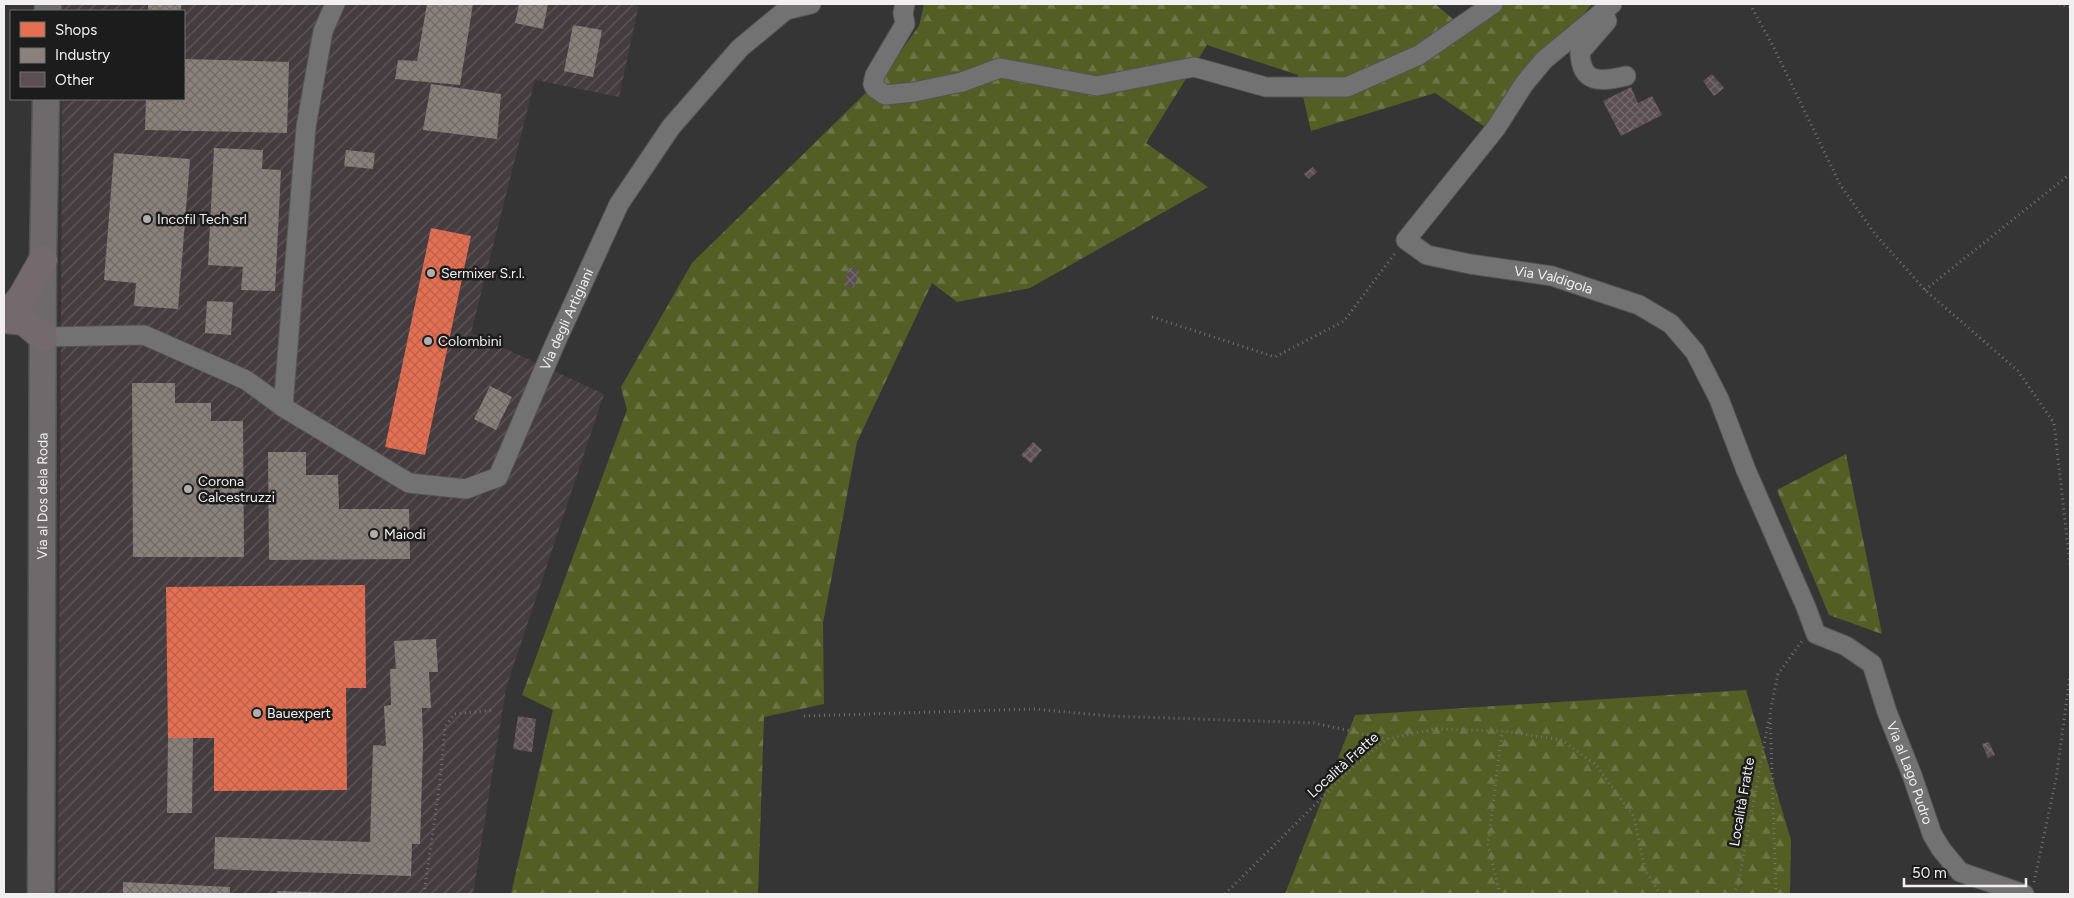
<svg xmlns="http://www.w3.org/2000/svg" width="2074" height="898" viewBox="0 0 2074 898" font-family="Figtree,sans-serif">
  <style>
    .industrial { fill: url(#industrial-furrows) }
    .forest { fill: url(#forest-firs) }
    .shops { fill: url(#shops-cross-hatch) }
    .industry { fill: url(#industry-cross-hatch) }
    .building { fill: url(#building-cross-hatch) }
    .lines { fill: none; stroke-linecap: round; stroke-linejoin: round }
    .minor-casing { stroke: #545454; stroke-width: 21 }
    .secondary-casing { stroke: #545454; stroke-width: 29 }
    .trunk-casing { stroke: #545454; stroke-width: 30 }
    .path { stroke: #737272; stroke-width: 3; stroke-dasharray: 1 4; stroke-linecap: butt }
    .minor { stroke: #737272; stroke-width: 19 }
    .secondary { stroke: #6e6a6b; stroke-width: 26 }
    .trunk { stroke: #746a6e; stroke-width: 28 }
    .poi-dot { fill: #b0aeaf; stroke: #1d1c1c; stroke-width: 2 }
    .labels { text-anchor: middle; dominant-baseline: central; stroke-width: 5; stroke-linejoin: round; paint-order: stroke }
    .poi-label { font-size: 14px; fill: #f1eff0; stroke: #1d1c1c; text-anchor: start }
    .street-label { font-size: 14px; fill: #f1eff0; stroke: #1d1c1c }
  </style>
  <defs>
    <pattern id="industrial-furrows" width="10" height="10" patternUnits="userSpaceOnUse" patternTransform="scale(1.25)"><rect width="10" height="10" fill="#453c3f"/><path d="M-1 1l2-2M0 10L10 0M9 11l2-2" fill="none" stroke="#60585b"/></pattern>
    <pattern id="forest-firs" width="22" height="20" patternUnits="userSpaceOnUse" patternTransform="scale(1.25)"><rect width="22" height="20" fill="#535e25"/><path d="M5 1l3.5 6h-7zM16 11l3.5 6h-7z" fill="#6c7545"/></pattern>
    <pattern id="shops-cross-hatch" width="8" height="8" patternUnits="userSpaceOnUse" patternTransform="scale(1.25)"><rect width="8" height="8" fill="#e76f51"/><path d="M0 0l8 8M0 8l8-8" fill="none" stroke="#b7634e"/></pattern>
    <pattern id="industry-cross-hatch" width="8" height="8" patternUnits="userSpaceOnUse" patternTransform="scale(1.25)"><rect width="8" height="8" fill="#8a817c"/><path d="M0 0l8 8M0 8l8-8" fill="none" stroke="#706a67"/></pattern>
    <pattern id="building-cross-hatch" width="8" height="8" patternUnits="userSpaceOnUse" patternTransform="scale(1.25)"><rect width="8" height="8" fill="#5c4f54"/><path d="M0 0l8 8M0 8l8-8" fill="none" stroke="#74696d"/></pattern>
  </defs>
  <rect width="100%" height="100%" fill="#363535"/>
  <path class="industrial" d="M63,4h576l-20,93 -84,-17 -64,253 133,61 -98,294 -33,206h-415l4,-795h122v-88h-121z"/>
  <path class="forest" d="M924,4h511l31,26 38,-26h88l-104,125 -53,-36 -124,38 -13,-56 -91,-30 -61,98 62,44 -178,101 -73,14 -25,-19 -75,159 -34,181 1,81 -60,13 -6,177h-247l42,-184 -31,-15 105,-285 -6,-23 71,-124 191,-187 36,-50z
    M1846,454l36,180 -53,-19 -52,-125z
    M1746,690l45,150 -1,54h-505l70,-179z"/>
  <path class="shops" d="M431,228l40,8 -46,219 -40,-8z
    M365,585l1,103h-20l1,102 -133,1v-53h-46l-2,-151z"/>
  <path class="industry" d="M148,4h33v7h-33z
    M427,4h46l-13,81 -65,-6 3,-19 19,1z
    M519,4h29l-5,25 -28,-6z
    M573,25l29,5 -9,47 -29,-6z
    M184,59l105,3 -2,71 -142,-3 1,-31h38z
    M431,84l70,10 -4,45 -74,-9z
    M214,148l49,2 -1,19 19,1 -6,121 -34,-1 2,-23 -35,-2z
    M346,150l29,3 -2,16 -29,-3z
    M114,153l76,6 -12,150 -44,-3 2,-23 -32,-3z
    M207,301l26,1 -2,33 -26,-2z
    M132,383h43v20h36v18h32l1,136h-111z
    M490,386l22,11 -16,33 -22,-11z
    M268,452h38v23h32l1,34h70l1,50 -141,1z
    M436,639l2,33h-9l2,36h-9l1,39 -3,97h-8l-1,32 -197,-7 1,-32 155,5 3,-97 13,1 -2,-40 7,-1 -1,-36h6l-2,-28z
    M168,738h25l-1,75h-25z
    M123,882l107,5v7h-107z
    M277,891l61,2v1h-61z"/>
  <path class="building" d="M1712,74l12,14 -10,8 -11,-15z
    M1631,87l7,16 14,-7 10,19 -41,21 -18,-35z
    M1313,167l4,5 -8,7 -5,-5z
    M849,267l10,3 -5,18 -10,-3z
    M1033,442l9,8 -11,13 -10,-8z
    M518,716l18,3 -4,33 -19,-3z
    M1989,742l6,13 -7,3 -6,-14z"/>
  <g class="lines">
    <defs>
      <g id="minor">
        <path d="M905,4l-2,9 2,11 -30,51 -2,9 2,4 10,7 29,-3 48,-10 38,-14 97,18 97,-19 72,20h81l72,-32 74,-51"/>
        <path id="s1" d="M1612,4l-68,56 -20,24 -28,44 -90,112 21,15 43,9 82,12 87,29 32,19 24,28 24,47 27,71 60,137 10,27 30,12 26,18 15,48 25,63 20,59 9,15 19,23 64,22"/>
        <path d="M1607,21l-27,31c1,32 20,30 46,24"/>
        <path id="s2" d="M43,337l101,-2 102,45 37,27 126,76 57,6 32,-12 56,-131 65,-142 52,-77 69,-79 46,-38 25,-6"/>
        <path d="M283,407l23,-280 17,-96 12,-27"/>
      </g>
      <g id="secondary">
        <path d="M48,11v-7"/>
        <path id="s3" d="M41,894l2,-634 3,-161"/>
      </g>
      <path id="trunk" d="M4,319l18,-22 21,-37
        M4,319l20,2 19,16"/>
    </defs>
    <use href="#minor" class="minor-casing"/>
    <use href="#secondary" class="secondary-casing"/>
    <use href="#trunk" class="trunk-casing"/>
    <path class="path" d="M1750,4l24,44 67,138 34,48 50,56 93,81 36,52 16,142
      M2059,4l11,3
      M1925,290l145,-116
      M1152,317l123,40 69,-36 52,-69
      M804,716l229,-7 78,7 203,7 72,16
      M2034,882l22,-103 14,-103
      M424,894l16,-112 5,-55 9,-13 40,-4
      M1225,894l130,-129 32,-26 48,-10 67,2 60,9 34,25 38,52 11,53 15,24
      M1500,894l-12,-49 14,-114
      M1733,894l5,-9 31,-167
      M1776,894l-6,-181 8,-39 24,-33"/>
    <use href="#minor" class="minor"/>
    <use href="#secondary" class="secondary"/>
    <use href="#trunk" class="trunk"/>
  </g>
  <g class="poi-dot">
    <circle cx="147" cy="219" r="5"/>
    <circle cx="431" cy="273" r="5"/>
    <circle cx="428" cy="341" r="5"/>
    <circle cx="188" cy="489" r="5"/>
    <circle cx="374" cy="534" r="5"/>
    <circle cx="257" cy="713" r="5"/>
  </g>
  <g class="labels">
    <g class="poi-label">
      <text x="157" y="219">Incofil Tech srl</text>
      <text x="441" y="273">Sermixer S.r.l.</text>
      <text x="438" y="341">Colombini</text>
      <text x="198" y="481">Corona<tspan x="198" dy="16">Calcestruzzi</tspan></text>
      <text x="384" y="534">Maiodi</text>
      <text x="267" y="713">Bauexpert</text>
    </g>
    <g class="street-label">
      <text stroke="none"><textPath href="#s1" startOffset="470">Via Valdigola</textPath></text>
      <text stroke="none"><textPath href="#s2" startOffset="669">Via degli Artigiani</textPath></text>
      <text stroke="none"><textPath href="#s3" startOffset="398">Via al Dos dela Roda</textPath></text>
      <text transform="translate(1343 765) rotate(-42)">Località Fratte</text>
      <text stroke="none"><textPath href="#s1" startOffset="1120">Via al Lago Pudro</textPath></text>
      <text transform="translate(1742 802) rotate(-80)">Località Fratte</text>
    </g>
  </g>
  <rect width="2074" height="898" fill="none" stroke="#f1eff0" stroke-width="10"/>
  <rect x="10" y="10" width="175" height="90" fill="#1d1c1c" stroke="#727071"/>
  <rect x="20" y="22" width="25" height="15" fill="#e76f51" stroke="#727071"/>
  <text x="55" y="35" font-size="15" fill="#f1eff0">Shops</text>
  <rect x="20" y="48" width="25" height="15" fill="#8a817c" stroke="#727071"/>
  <text x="55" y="60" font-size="15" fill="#f1eff0">Industry</text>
  <rect x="20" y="72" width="25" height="15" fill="#5c4f54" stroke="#727071"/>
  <text x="55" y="85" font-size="15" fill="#f1eff0">Other</text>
  <path d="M1904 878v8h122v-8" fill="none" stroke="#f1eff0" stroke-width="2.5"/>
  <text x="1912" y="878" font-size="15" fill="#f1eff0" stroke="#1d1c1c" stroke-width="4" paint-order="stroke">50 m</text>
</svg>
